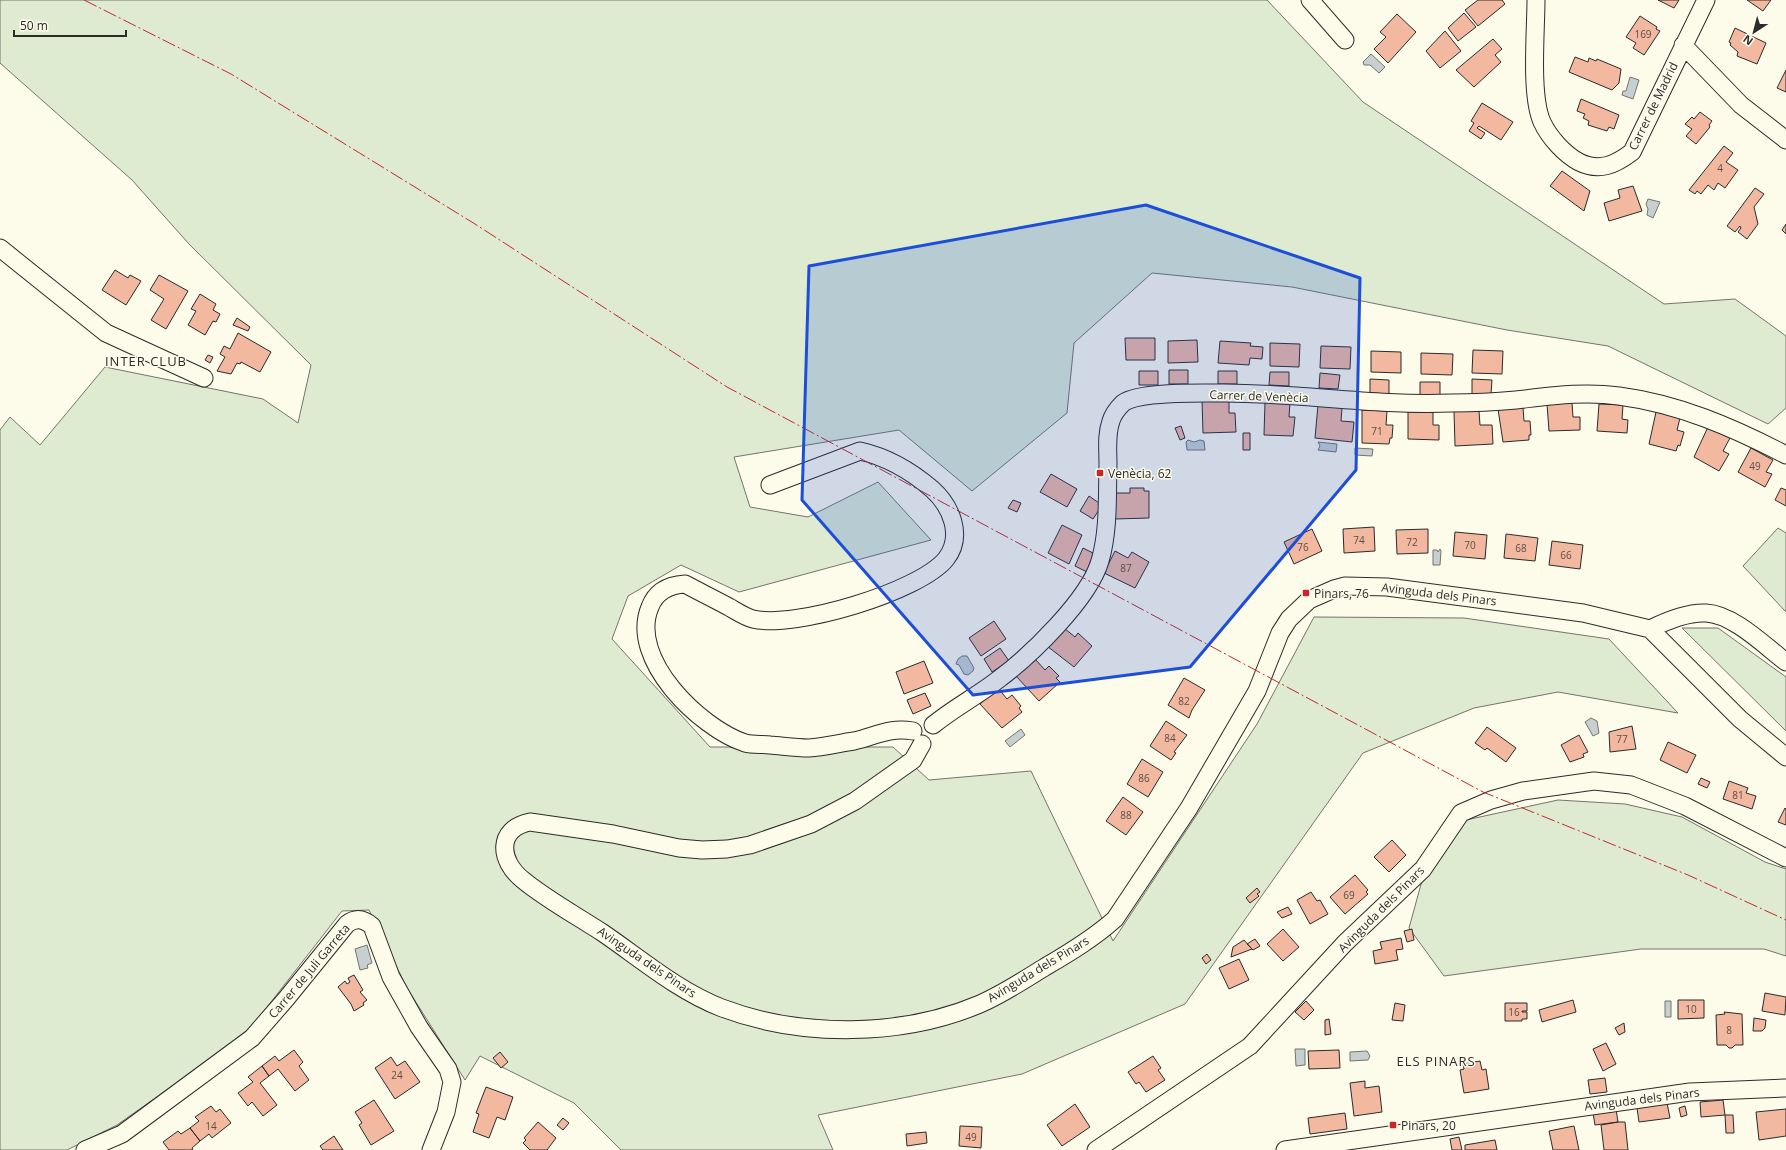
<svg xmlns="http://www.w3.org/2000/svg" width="1786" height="1150" viewBox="0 0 1786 1150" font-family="'Open Sans',sans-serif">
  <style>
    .green { fill: #deebd1; stroke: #74746e }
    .water { fill: #c7d0d0; stroke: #74746e }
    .building { fill: #f2b8a0; stroke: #2b2b2b }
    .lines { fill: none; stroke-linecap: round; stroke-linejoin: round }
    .minor-casing { stroke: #2b2b2b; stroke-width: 19 }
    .minor { stroke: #fdfbea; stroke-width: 17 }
    .power { stroke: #c62828; stroke-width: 1; stroke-dasharray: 14 3 2 3; stroke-linecap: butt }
    .marked { fill: #1d4ed8; fill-opacity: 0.2; stroke: #1d4ed8; stroke-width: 3; stroke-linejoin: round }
    .poi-dot { fill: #c62828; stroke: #fdfbea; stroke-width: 1.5 }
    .labels { text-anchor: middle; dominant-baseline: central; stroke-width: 3; stroke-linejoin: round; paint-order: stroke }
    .number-label { font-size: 10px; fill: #5d4e48 }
    .street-label { font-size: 12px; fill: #2b2b2b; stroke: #fdfbea }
    .poi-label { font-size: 12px; fill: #2b2b2b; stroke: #fdfbea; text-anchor: start }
    .neighbourhood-label { font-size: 13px; letter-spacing: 1px; fill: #2b2b2b; stroke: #fdfbea }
  </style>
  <rect width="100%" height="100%" fill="#fdfbea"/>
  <path class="green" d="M0,0h1267l96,102 301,202 71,-5 51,37v72l-18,16 -160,-78 -101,-16 -215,-43 -140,-14 -78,70 -7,70 -95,78 -73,-61 -165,27 16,50 58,10 70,-35 53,58 -192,52 -58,-27 -53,31 -16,43 98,108h183l36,33 102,-9 82,170 144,-217 57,-107 150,1 145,21 69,74 -120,-21 -84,16 -111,45 -178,251 -163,70 -204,41 15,35h-212l-47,-47 -94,-47 -15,24 -58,-92 -38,-78 -27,1 -96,123 -129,91 -50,25h-67v-720l10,-13 30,28 65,-78 158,32 35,24 13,-58 -122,-121 -57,-64 -132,-117z
    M1778,528l8,5v79l-43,-46z
    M1682,628h36l68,49v54z
    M1558,800l67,4 57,13 83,45 21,7v87l-22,-7h-123l-197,27 -35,-48 14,-51 43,-57z"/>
  <path class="water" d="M1371,54l14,13 -6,6 -9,-8h-6l-1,-3z
    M1630,77l9,3 -6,19 -11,-4 1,-4h3z
    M1648,199l12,3 -7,16 -6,-3 1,-6 -2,-5z
    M1188,440l6,2 6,-2 4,1 1,9h-18l-1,-8z
    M1318,442l19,2 -1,8 -18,-2 2,-4z
    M1355,448l18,1 -1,7 -17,-1z
    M1440,549l1,2 -1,14h-7v-15h4l1,2z
    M962,656h5l7,12 -1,3 -5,4 -4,-1 -5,-9 -3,-1 2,-5z
    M1591,718l6,3 2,12 -6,3 -8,-14z
    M1021,729l4,6 -15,12 -5,-6z
    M367,945l5,18 -5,2 1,3 -8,2 -5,-21z
    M1665,1001h6v16h-6z
    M1295,1049h10v16l-9,1z
    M1367,1051l3,5 -2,4 -18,1v-9z"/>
  <path class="building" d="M1478,0h24l3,4 -27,22 -13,-16z
    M1658,0h21l-5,8z
    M1747,0h24l-8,11z
    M1464,13l12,14 -18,14 -10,-13z
    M1397,14l19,18 -28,31 -14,-14 12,-12 -6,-5z
    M1640,16l17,11 -1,2 4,2 -16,24 -11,-7 3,-5 -10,-6z
    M1735,28l31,15 -9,21 -20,-8 1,-4 -8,-7 1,-2 -2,-1z
    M1445,31l16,20 -21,17 -14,-17z
    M1493,39l9,10 -7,6 6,7 -27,25 -18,-17z
    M1575,57l13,5 1,-4 7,3 1,-2 24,10 -2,14 -7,7 -43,-18z
    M1786,70v22l-9,-4z
    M1581,99l38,16 -5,14 -5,-2 -2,4 -19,-6 1,-4 -6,-3 2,-4 -8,-3z
    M1482,103l31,19 -12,18 -22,-14 -2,2 8,5 -4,6 -12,-8 5,-8 -3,-2z
    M1700,112l12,9 -3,4 1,2 -14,17 -10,-8 6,-7 -7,-5 7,-7 2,2z
    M1724,146l9,7 -7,9 12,8 -13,18 -7,-5 -4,7 -6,-5 -7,9 -4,-3 -2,3 -6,-4z
    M1562,171l28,20 -6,20 -34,-25z
    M1633,186l9,25 -33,10 -5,-18 16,-5 -2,-8z
    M1755,188l9,6 -10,13 4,17 -11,15 -9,-7 3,-4 -1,-2 -5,6 -8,-6z
    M1786,224v10l-4,-4z
    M115,270l13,8 2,-3 11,6 -15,24 -24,-15z
    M159,275l29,16 -22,38 -15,-9 13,-21 -14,-9z
    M200,294l16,10 -3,6 7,4 -4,8 -3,-1 -8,14 -17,-10 8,-14 -5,-2z
    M237,318l13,9 -2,4 -15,-6z
    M238,333l33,19 -11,20 -19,-10 -1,2 -3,-1 -6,11 -14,-3 8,-14 -5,-3 4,-8 6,3z
    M1125,338h30v22h-29z
    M1197,340l1,22 -30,1v-22z
    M1220,341l31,2 -1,3 13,1 -1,12 -12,-1 -1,7 -31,-2z
    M1270,343l30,1 -1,23 -29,-1z
    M1321,346l30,1 -1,22 -30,-1z
    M1473,350l30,1 -1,23 -30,-1z
    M1371,351l30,1v21l-30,-1z
    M1421,353l32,1 -1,21 -31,-1z
    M208,355l5,2 -3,6 -5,-3z
    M1169,370h19v14h-19z
    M1139,371h19v14h-19z
    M1218,371h19v13h-19z
    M1270,372h19v14l-20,-1z
    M1320,373l20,2 -2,14 -19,-1z
    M1370,379l19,1v14l-19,-1z
    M1472,379l20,1 -1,14h-19z
    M1420,382h20v13h-20z
    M1229,399v14h6l1,19 -33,1 -1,-33z
    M1265,402l25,1 -1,14h6l-2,19 -29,-1z
    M1572,403l1,14h7v13l-31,1 -2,-27z
    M1599,404l24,1 -1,14 6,1 -1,13 -30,-2z
    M1318,405l24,3 -1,13 13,1 -2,20 -37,-4z
    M1523,407l1,14h6l1,14h-2v5l-26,2 -5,-33z
    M1362,410l25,1 -1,14h7l-1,13h-2l-1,6 -27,-1z
    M1454,411h25l1,14h12l1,19 -38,2z
    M1408,412h25v13h6v15l-31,-1z
    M1656,412l24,6 -3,12 7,2 -4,14 -2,-1 -2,6 -27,-7z
    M1181,426l4,12 -5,2 -5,-12z
    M1708,427l22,11 -7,13 6,3 -10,17 -25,-14z
    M1243,433h7v17h-7z
    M1751,448l22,12 -7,12 6,2 -7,13 -27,-15z
    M1051,474l26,15 -10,18 -27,-15z
    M1130,488h14v3h5v27l-34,1v-26h15z
    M1781,488l5,2v16l-11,-6z
    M1089,496l10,7 -1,2 3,2 -8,12 -13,-8z
    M1013,500l8,3 -4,9 -9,-4z
    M1062,525l20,10 -13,29 -21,-11z
    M1374,527l1,24 -31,2 -1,-24z
    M1312,529l10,22 -28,13 -10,-22z
    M1428,529v24l-31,1 -1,-24z
    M1455,532l32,3 -2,24 -32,-3z
    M1506,534l32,4 -3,23 -31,-3z
    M1552,541l31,4 -3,24 -31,-4z
    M1083,548l14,7 -8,18 -14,-7z
    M1115,551l13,7 4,-6 17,10 -14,26 -31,-15z
    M994,621l12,18 -25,17 -12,-18z
    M1064,628l11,9 3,-4 14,13 -18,21 -27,-21z
    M1000,648l9,13 -17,11 -8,-13z
    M1035,659l10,11 4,-4 10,10 -3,2 4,4 -21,19 -23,-25z
    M924,661l9,22 -29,11 -8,-22z
    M1184,678l21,12 -13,20 -3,8 -21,-13z
    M998,688l9,11 5,-4 9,11 -2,2 3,4 -20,16 -22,-24z
    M925,693l6,13 -18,8 -6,-14z
    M1166,721l21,14 -13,17 2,1 -5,7 -21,-14z
    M1632,726l4,23 -26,3 -1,-20z
    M1487,727l29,21 -10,14 -19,-14 -2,2 -10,-7z
    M1579,735l9,17 -5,2 1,3 -14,5 -9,-17z
    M1668,742l28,13 -9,18 -27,-13z
    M1142,759l21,13 -15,25 -21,-13z
    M1701,778l9,4 -3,6 -9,-4z
    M1729,781l19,7 -2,5 10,3 -4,13 -29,-10z
    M1123,797l20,15 -17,23 -20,-14z
    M1785,808l1,1v16l-8,-3z
    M1392,840l14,15 -17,17 -15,-15z
    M1355,875l13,15 -2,2 2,2 -23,20 -15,-17z
    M1257,888l3,4 -3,2 2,2 -9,7 -4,-5z
    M1311,892l6,9 3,-1 8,14 -18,10 -13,-24z
    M1288,907l4,7 -10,4 -5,-6z
    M1283,929l16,18 -16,14 -16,-17z
    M1412,929l2,11 -7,2 -3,-11z
    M1401,938l2,11 -7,1 2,10 -23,4 -2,-13 9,-2 -2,-7z
    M1255,939l5,7 -7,4 -6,-6z
    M1244,940l8,9 -21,8 2,-10z
    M1207,954l4,6 -5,4 -4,-6z
    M1239,959l10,21 -20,9 -10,-21z
    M354,975l9,15 -3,2 7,8 -4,3 1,2 -10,6 -3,-7 -13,-17 7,-6 2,3 3,-2 -2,-4z
    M1765,993l21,4 -1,18 -23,-4z
    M1573,1000l3,12 -34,10 -3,-12z
    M1678,1000h26v18l-26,1z
    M1306,1001l8,9 -10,10 -9,-8z
    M1395,1003l10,2 -2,16 -11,-1z
    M1505,1003h22v8h-5v1h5v7h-5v2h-17z
    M1724,1012l18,2 1,31h-8l-3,3h-3l-3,-3h-9l-1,-30 9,-1z
    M1754,1018l12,2 -1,8 -3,3h-9z
    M1329,1019l2,15 -6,1v-15z
    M1624,1023l1,9 -6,3 -4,-7z
    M1606,1043l10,21 -13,7 -10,-22z
    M294,1050l9,12 -4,4 10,14 -14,11 -17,-22 -9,7 -7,-10 13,-10 4,5z
    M1339,1050l1,18 -31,1 -1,-18z
    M500,1052l8,10 -7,6 -8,-10z
    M1153,1056l8,12 -3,2 7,10 -19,12 -7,-10 -3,2 -8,-12z
    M391,1057l6,9 8,-5 15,21 -25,17 -20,-31z
    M1480,1061l2,9 4,-1 3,20 -25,4 -4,-23 4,-1 -1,-5z
    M262,1066l7,10 -9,7 17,22 -14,11 -11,-14 -4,4 -10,-13 15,-11 -5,-5z
    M1605,1078l2,14 -17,2 -2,-14z
    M1365,1081v7l14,-2 3,26 -28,4 -4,-33z
    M486,1087l27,10 -8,23 -8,-3 -8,21 -16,-6 6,-18 -3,-1z
    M374,1100l20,31 -23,14 -12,-20 3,-2 -7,-11z
    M1723,1100l2,15 -24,2 -1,-15z
    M1667,1103l3,15 -31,4 -2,-14z
    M1075,1104l15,23 -28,19 -15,-21z
    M211,1106l5,6 4,-3 11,14 -19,15 -3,-4 -9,7 -10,-13 9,-7 -4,-4z
    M1685,1106l2,9 -6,2 -2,-9z
    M1616,1109l2,13 -23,3 -2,-12z
    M1786,1109v27l-27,4 -3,-28z
    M1345,1113l2,16 -37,5 -2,-16z
    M1725,1115h8l1,18h-8z
    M563,1118l6,5 -6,7 -6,-5z
    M538,1122l18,16 -9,12h-17l-7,-7 3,-3 -2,-2z
    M1618,1122h7l3,28h-24l-3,-25z
    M960,1126l22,1 -1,21 -22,-2z
    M1574,1126l5,24h-26l-4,-19z
    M190,1128l10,13 -8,7 1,2h-24l-6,-8 15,-11 3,3z
    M926,1132l1,11 -20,3 -1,-12z
    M334,1136l9,14h-20l-3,-4z
    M1459,1137l3,13h-10l-2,-11z
    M1495,1140l2,10h-32v-5z"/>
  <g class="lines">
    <defs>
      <path id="minor" d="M1310,0l35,40
        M1536,0c0,31 -6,95 6,122 7,15 22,32 37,40 20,10 36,3 53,-10l74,-152
        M1683,45l58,60 45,35
        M0,248l106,85 98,45
        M770,485l90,-34c27,6 51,20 72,38 19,17 32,47 14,70 -27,33 -152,70 -193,60 -8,-2 -17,-8 -24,-12 -15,-8 -29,-15 -44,-23 -16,1 -29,7 -35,23 -22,52 50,121 95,136 8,2 17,1 25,2 13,1 26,3 39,3 14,-1 31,-5 45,-7 22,-5 35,-14 59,-10
        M1650,629c16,-8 37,-17 56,-16 27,1 59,33 80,49
        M933,725c21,-17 44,-29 66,-46 32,-24 90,-80 101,-118 9,-31 7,-65 8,-97 0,-14 -2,-29 3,-43 2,-7 7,-13 12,-18 16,-12 79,-10 101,-10 76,0 151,13 227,10 22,0 44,-1 65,-3 35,-4 68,-9 103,-4 60,8 113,31 167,59
        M922,744l-9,16 -58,41 -44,23 -61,21 -23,4 -25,1 -23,-2 -66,-14 -83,-12c-34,7 -31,39 -7,58 23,19 54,36 80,53 38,26 75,58 119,75 80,30 180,29 258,-4 23,-10 44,-24 65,-37 24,-14 49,-29 70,-48l74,-111 68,-117 23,-58 9,-14 20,-19 25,-11 11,-3 42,1 196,26 67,16 90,90 46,38
        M85,1150l37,-16 130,-96 34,-39 61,-75c9,-7 17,-5 25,2l19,51 28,50 29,42 4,13 -6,30 -15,38
        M1096,1150l154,-104 95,-103 78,-74 38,-56 30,-13 32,-9 71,-10 37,4 54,21 101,52
        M1285,1150l405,-58 96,-4"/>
    </defs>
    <use href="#minor" class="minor-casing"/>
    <use href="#minor" class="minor"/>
    <path class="power" d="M84,0l147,74 244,150 252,163 756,405 205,83 98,45"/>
  </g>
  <path class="marked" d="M1146,205l214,73 -4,192 -166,197 -217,28 -171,-195 7,-234z"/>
  <g class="poi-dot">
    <rect x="1096" y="469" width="8" height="8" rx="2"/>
    <rect x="1302" y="589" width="8" height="8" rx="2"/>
    <rect x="1389" y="1121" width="8" height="8" rx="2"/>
  </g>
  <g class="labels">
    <g class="number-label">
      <text x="1643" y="34">169</text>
      <text x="1720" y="168">4</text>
      <text x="1377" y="431">71</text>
      <text x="1755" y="466">49</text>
      <text x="1359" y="540">74</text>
      <text x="1412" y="542">72</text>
      <text x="1470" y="545">70</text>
      <text x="1303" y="547">76</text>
      <text x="1521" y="548">68</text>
      <text x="1566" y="555">66</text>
      <text x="1126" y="568">87</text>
      <text x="1184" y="701">82</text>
      <text x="1170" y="738">84</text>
      <text x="1622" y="739">77</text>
      <text x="1144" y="778">86</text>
      <text x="1738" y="795">81</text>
      <text x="1126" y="815">88</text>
      <text x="1349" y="895">69</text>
      <text x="1691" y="1009">10</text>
      <text x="1514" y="1012">16</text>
      <text x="1729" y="1030">8</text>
      <text x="397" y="1075">24</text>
      <text x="211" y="1126">14</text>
      <text x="971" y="1137">49</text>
    </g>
    <g class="street-label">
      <text transform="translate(1653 106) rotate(-64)">Carrer de Madrid</text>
      <text transform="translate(1259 396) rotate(2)">Carrer de Venècia</text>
      <text transform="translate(1439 594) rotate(7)">Avinguda dels Pinars</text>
      <text transform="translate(1381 909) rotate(-45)">Avinguda dels Pinars</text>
      <text transform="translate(647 962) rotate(34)">Avinguda dels Pinars</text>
      <text transform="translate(1038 969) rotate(-31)">Avinguda dels Pinars</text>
      <text transform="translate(309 971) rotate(-50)">Carrer de Juli Garreta</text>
      <text transform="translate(1642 1099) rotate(-7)">Avinguda dels Pinars</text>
    </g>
    <g class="poi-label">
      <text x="1108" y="473">Venècia, 62</text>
      <text x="1314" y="593">Pinars, 76</text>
      <text x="1401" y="1125">Pinars, 20</text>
    </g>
    <g class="neighbourhood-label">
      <text x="146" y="361">INTER CLUB</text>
      <text x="1436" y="1061">ELS PINARS</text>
    </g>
  </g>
  <g transform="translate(1754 32) rotate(216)" stroke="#fdfbea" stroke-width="3" paint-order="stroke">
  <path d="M0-3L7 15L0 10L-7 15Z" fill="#2b2b2b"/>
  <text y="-6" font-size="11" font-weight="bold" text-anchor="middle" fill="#2b2b2b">N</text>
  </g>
  <path d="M14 30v6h112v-6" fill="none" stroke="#2b2b2b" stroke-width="2"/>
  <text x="20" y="30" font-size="12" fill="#2b2b2b" stroke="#fdfbea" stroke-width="3" paint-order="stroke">50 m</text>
</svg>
